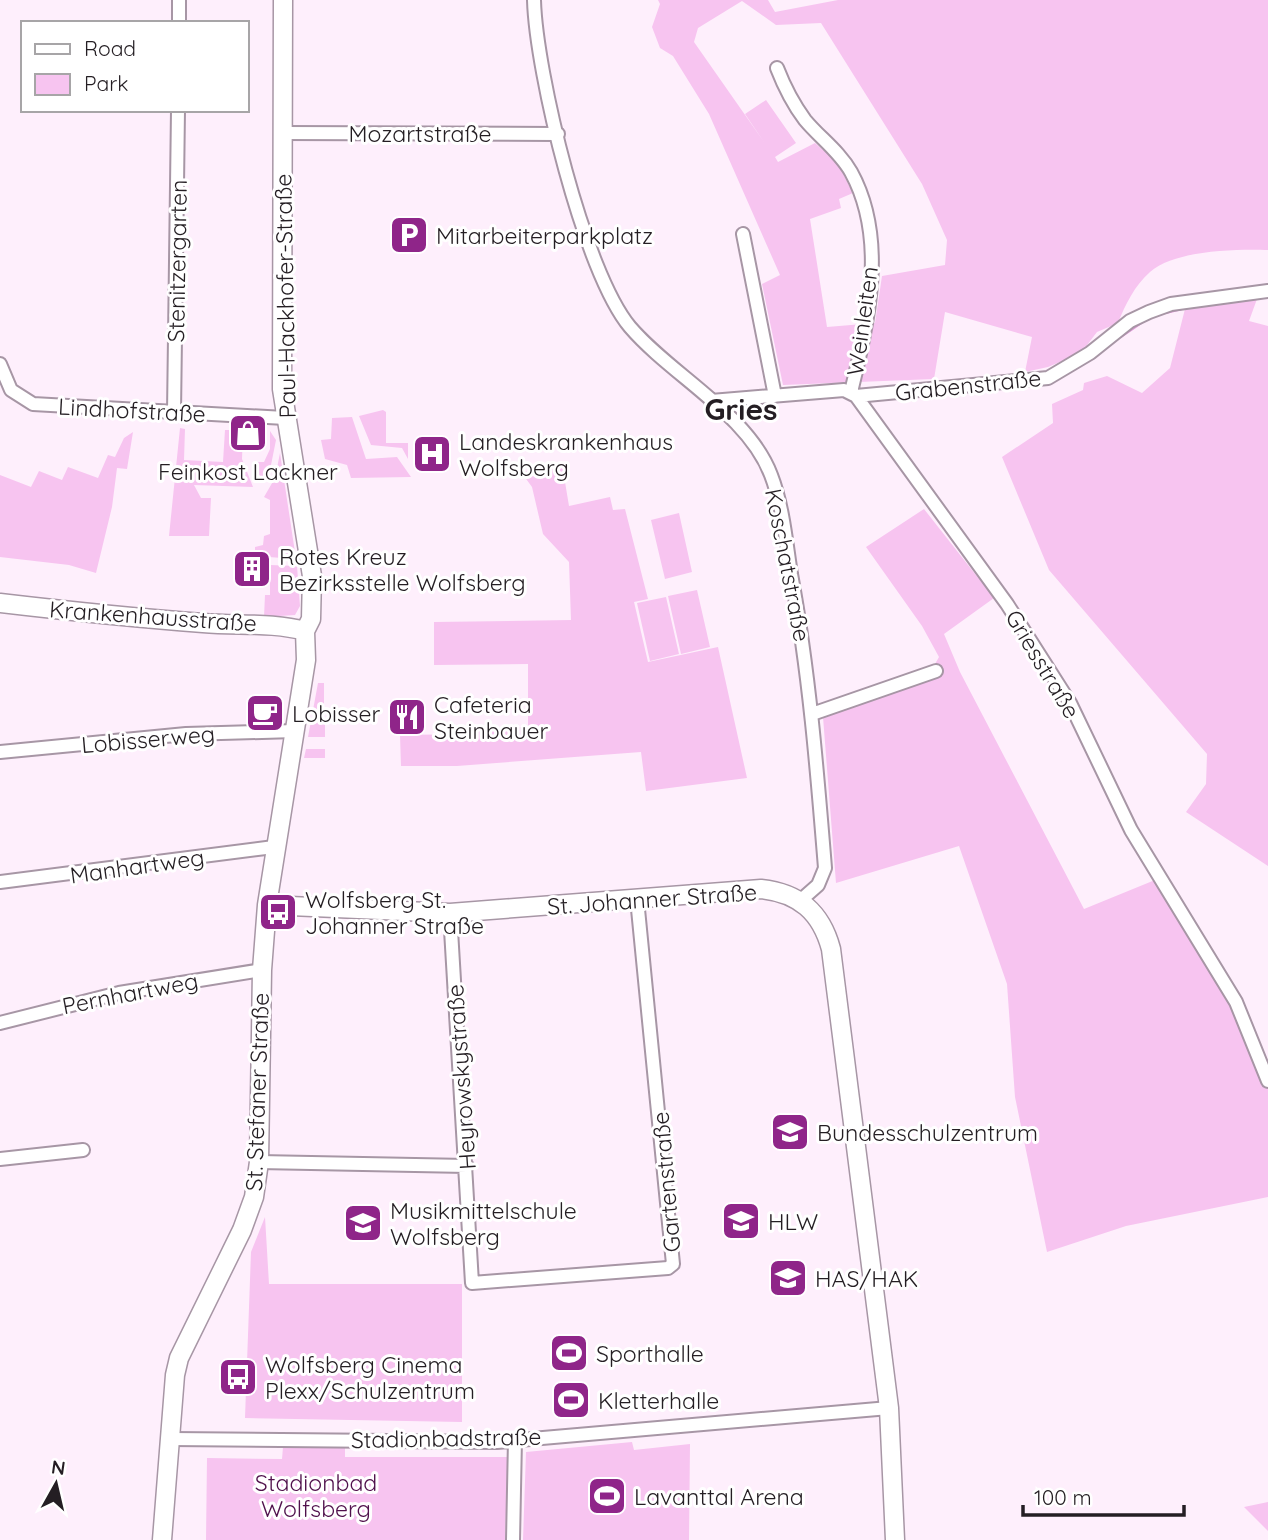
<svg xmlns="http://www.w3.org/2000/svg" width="1268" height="1540" viewBox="0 0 1268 1540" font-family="Quicksand,sans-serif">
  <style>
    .green { fill: #f7c4f0; fill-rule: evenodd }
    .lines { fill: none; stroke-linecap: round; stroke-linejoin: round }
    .stream { stroke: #dd96d5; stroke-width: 3.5 }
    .street-casing { stroke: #a796a5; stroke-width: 16 }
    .secondary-casing { stroke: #a796a5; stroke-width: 21 }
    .street { stroke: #fff; stroke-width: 12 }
    .secondary { stroke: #fff; stroke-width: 18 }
    .labels { text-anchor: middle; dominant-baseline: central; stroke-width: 6; stroke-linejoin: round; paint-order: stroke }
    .street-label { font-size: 23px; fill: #241e23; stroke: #fff }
    .poi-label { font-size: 23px; fill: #241e23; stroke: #fff; text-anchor: start }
    .park-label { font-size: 23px; fill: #50104c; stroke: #fff }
    .district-label { font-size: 30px; font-weight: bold; fill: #241e23; stroke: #fff }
  </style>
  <rect width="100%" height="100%" fill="#feeffc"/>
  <path class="green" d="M658,0h110l7,12 63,-12h430v250c-32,-1 -93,0 -118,22 -15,13 -25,33 -32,51l-21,9 -16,21 -33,14 -23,5 7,-35 -87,-25 -11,67 -151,6 -21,-101 18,-9 -71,-161 -36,-58 -13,-8 -8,-21 8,-23zM742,1l34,24 45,-2 101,161 25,56 -2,25 -63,11 -7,47 -48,4 -17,-108 31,-11 -2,-9 14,-6 -16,-31 -22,-19 -37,19 -3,-5 21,-14 -30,-43 -21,14 19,28 -70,-100 4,-14z
    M1257,299l-8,22 19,5v540l-82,-54 20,-28 1,-30 -158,-184 -47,-113 51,-34 -1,-19 31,-14 1,-7 23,-7 35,17 28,-25 15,-59z
    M383,410l3,2v31h22v16l-6,-11 -31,-3 -12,-29z
    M352,417l14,42 31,-2 14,20 -60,1 -4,-13 -22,-6 -4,-19 10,-1 1,-21z
    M180,428l5,1 -1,31 39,2 2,-32h18l-1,29 11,28 -59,-2 7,13h10l-2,38h-40z
    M270,431l6,9 -7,35 -6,4 -11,-12 3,-5h9l6,-13z
    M133,432l-6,37 -10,-1 -5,39 -16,66 -27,-8 -69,-8v-82l31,12 8,-16 23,9 6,-13 30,11 10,-23 7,2 9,-19z
    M280,453l16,106 -41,-3v-9l8,-2 1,-9 6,-2v-34l-6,-3 11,-19z
    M562,464l7,42 41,-9 3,13 12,-1 23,90 -14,3 14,60 70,-15 29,131 -101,13 -5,-39 -184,14h-56l-1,-31 74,-1v-6l54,-1v-63l-94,1v-43l137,-2 -2,-58 -26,-28 -11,-47 -11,-15z
    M924,509l70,89 -50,36 16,38 124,237 71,-29 92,155 21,45v117l-142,29 -79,26 -32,-155 -8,-113 -48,-138 -123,37 -13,-166 115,-43 -3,-10 4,-7 -17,-31 -56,-79z
    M679,513l13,59 -27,7 -14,-59z
    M270,565l27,1 3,40 -5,9 -31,2 1,-22h5z
    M697,590l13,57 -29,7 -13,-58z
    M666,597l13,57 -29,7 -13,-58z
    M318,683h6v27h-11z
    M311,721h14v16h-17z
    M306,749h19v9h-21z
    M265,1217l4,67h193v138l-217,-4 6,-166z
    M632,1442l2,8 56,-6 -1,96h-166l3,-88z
    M283,1447l62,1v9h163l-3,83h-299l1,-82 75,1z
    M1268,1502v29l-24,-24z"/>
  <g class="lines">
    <path class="stream" d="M1167,312l16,-4
      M1121,336l25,-17"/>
    <defs>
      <path id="street" d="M534,0c2,73 50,272 96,327 42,49 118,87 141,148 12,31 15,67 20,99 18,97 26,195 34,294l-7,17 -17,15
        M179,23v-23
        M777,68c7,18 16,36 28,52 15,18 34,31 46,52 37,67 17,150 0,220
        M282,133l276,1
        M743,234l32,162
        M0,364l11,26 22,14 252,14
        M856,396l192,-18 42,-25 40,-32 19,-9 22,-8 97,-13
        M711,401l133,-11 12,6 151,208 63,99 61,127 105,172 32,79
        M174,413l4,-303
        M812,714l124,-43
        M0,752l186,-18 109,-3
        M0,882l274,-35
        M450,913l22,370 196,-15 5,-4 -36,-365
        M0,1023l119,-30 143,-23
        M0,1159l83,-9
        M259,1162l208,4
        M171,1439l326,3 392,-34
        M513,1540l2,-101"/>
      <path id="secondary" d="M283,0l-1,389 30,187 -1,43 -6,12
        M0,603c68,8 135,15 203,20 35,3 69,-1 102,8
        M267,905l183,8 311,-24c38,4 60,23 70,60l58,459 6,132
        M162,1540l13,-165 4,-17 63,-128 12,-33 5,-35 3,-192 5,-65 39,-245 -1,-29"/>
    </defs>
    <use href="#street" class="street-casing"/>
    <use href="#secondary" class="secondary-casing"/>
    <use href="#street" class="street"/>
    <use href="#secondary" class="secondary"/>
  </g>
  <defs>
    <symbol id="parking-square" viewBox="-11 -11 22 22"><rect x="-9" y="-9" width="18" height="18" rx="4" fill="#8f2589" stroke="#fff"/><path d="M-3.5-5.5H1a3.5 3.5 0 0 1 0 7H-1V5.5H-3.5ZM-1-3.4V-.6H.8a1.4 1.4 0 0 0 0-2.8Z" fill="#fff"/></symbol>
    <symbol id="shop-square" viewBox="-11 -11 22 22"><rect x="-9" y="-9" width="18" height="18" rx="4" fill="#8f2589" stroke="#fff"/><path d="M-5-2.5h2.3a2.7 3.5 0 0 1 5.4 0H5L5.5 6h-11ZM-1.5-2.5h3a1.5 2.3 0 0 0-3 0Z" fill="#fff"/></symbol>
    <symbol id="hospital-square" viewBox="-11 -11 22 22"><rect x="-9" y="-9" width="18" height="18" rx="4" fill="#8f2589" stroke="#fff"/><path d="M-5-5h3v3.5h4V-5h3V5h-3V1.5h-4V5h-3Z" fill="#fff"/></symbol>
    <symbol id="building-square" viewBox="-11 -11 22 22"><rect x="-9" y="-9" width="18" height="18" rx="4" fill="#8f2589" stroke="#fff"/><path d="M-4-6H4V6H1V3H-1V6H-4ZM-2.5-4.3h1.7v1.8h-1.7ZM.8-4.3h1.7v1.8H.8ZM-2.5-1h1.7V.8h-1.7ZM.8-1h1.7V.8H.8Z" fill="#fff"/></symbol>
    <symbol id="cafe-square" viewBox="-11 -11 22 22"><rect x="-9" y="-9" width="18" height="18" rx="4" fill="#8f2589" stroke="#fff"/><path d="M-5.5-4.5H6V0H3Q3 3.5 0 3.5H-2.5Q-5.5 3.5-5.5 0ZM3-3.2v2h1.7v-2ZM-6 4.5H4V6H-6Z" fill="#fff"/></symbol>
    <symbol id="restaurant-square" viewBox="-11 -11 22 22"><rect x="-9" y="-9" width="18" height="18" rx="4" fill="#8f2589" stroke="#fff"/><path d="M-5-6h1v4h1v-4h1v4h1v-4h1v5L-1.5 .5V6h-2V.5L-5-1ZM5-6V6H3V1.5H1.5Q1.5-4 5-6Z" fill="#fff"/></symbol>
    <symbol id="bus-square" viewBox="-11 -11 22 22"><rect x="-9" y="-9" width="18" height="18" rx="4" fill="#8f2589" stroke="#fff"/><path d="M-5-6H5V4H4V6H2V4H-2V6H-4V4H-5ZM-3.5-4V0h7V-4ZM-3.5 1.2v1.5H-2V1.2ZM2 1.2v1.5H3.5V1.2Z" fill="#fff"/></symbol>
    <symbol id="university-square" viewBox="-11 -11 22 22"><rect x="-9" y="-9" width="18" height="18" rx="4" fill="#8f2589" stroke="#fff"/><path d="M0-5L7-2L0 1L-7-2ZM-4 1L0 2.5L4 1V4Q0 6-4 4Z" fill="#fff"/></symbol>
    <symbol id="school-square" viewBox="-11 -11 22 22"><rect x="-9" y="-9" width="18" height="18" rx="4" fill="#8f2589" stroke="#fff"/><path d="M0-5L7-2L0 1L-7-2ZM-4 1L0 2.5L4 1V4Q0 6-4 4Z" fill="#fff"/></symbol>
    <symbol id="stadium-square" viewBox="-11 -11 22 22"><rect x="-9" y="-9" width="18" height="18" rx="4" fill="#8f2589" stroke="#fff"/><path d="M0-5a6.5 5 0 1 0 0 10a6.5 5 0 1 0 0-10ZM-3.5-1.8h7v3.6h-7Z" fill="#fff"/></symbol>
  </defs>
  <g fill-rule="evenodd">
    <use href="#parking-square" x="387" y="213" width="44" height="44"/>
    <use href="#shop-square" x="226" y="411" width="44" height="44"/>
    <use href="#hospital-square" x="410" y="432" width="44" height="44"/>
    <use href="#building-square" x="230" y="547" width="44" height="44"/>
    <use href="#cafe-square" x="243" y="691" width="44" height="44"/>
    <use href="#restaurant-square" x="385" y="695" width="44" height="44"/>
    <use href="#bus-square" x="256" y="890" width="44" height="44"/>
    <use href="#university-square" x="768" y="1110" width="44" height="44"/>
    <use href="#school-square" x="719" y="1199" width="44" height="44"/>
    <use href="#school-square" x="341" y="1201" width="44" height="44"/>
    <use href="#school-square" x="766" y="1256" width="44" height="44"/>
    <use href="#stadium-square" x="547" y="1331" width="44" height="44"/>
    <use href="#bus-square" x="216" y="1355" width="44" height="44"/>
    <use href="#stadium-square" x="549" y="1378" width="44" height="44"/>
    <use href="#stadium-square" x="585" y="1474" width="44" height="44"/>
  </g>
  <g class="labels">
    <g class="street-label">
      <text x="420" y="133">Mozartstraße</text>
      <text transform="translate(177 261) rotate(-89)">Stenitzergarten</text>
      <text transform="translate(285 296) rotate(-91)">Paul-Hackhofer-Straße</text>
      <text transform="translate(862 321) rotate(-82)">Weinleiten</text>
      <text transform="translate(968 385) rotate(-6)">Grabenstraße</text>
      <text transform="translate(132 410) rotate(3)">Lindhofstraße</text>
      <text transform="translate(788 565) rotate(79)">Koschatstraße</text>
      <text transform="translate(153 616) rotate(4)">Krankenhausstraße</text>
      <text transform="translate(1043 664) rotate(59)">Griesstraße</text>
      <text transform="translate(148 739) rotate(-5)">Lobisserweg</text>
      <text transform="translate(137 866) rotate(-8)">Manhartweg</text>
      <text transform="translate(652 899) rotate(-4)">St. Johanner Straße</text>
      <text transform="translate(130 993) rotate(-11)">Pernhartweg</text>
      <text transform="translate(461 1077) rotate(-94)">Heyrowskystraße</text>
      <text transform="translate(257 1092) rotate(-88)">St. Stefaner Straße</text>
      <text transform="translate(666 1182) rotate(-95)">Gartenstraße</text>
      <text transform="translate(446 1438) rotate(-1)">Stadionbadstraße</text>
    </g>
    <g class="poi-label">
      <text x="436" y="235">Mitarbeiterparkplatz</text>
      <text x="459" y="441">Landeskrankenhaus<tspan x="459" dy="26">Wolfsberg</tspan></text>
      <text x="248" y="471" text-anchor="middle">Feinkost Lackner</text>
      <text x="279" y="556">Rotes Kreuz<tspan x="279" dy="26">Bezirksstelle Wolfsberg</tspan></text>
      <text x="434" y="704">Cafeteria<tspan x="434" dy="26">Steinbauer</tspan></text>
      <text x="292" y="713">Lobisser</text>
      <text x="305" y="899">Wolfsberg St.<tspan x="305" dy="26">Johanner Straße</tspan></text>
      <text x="817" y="1132">Bundesschulzentrum</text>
      <text x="390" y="1210">Musikmittelschule<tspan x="390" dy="26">Wolfsberg</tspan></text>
      <text x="768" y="1221">HLW</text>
      <text x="815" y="1278">HAS/HAK</text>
      <text x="596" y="1353">Sporthalle</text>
      <text x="265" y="1364">Wolfsberg Cinema<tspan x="265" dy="26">Plexx/Schulzentrum</tspan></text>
      <text x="598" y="1400">Kletterhalle</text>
      <text x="634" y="1496">Lavanttal Arena</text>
    </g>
    <g class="park-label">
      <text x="316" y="1482">Stadionbad<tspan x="316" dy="26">Wolfsberg</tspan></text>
    </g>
    <g class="district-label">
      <text x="741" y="409">Gries</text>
    </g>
  </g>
  <rect x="21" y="21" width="228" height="91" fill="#ffffff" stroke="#a7a5a7" stroke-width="2"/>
  <rect x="35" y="44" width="35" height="10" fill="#ffffff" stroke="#a7a5a7" stroke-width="2"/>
  <text x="84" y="56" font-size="21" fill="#241e23">Road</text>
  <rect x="35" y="74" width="35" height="21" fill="#f7c4f0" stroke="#a7a5a7" stroke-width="2"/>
  <text x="84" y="91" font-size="21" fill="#241e23">Park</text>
  <g transform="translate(56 1484) rotate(8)" stroke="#ffffff" stroke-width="5" paint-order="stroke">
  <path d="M0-5L12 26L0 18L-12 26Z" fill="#241e23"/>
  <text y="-10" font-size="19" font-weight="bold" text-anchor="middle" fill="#241e23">N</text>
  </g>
  <path d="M1023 1505v10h161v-10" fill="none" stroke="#241e23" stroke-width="3.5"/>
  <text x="1034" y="1505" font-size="21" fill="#241e23" stroke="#ffffff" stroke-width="5" paint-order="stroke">100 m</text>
</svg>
